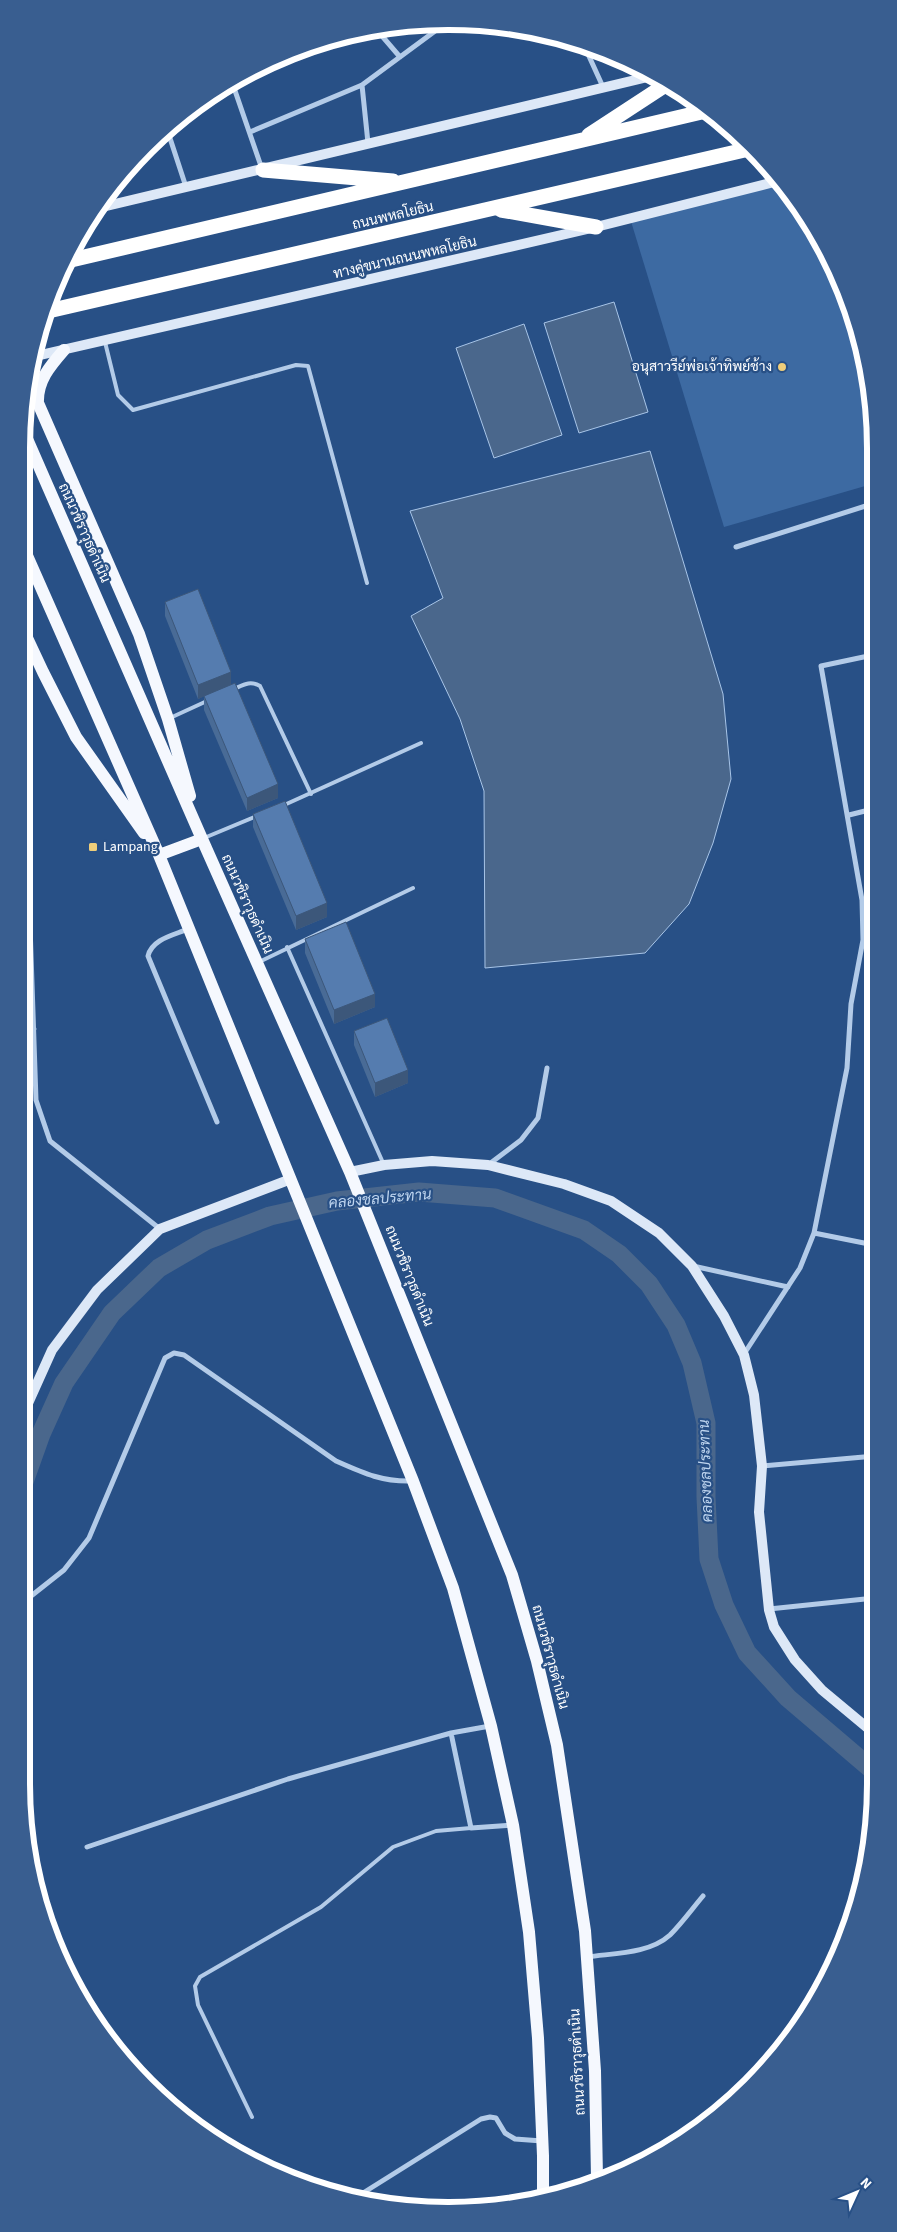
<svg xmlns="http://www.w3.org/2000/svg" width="897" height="2232" viewBox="0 0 897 2232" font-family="'Source Sans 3',Sarabun,sans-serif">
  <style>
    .green { fill: #3d6aa2 }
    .water { fill: #4a678c; stroke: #a8c5e8 }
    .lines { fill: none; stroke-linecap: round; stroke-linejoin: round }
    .canal { stroke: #4a678c; stroke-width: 19 }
    .lane { stroke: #b3cbe8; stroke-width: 4 }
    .street { stroke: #b3cbe8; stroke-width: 5 }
    .secondary { stroke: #dde8f7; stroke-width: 10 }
    .primary { stroke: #f5f8fe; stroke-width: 12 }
    .highway { stroke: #fff; stroke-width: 15 }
    .wall { fill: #496b96 }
    .shaded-wall { fill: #3c577a }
    .building { fill: #557caf; stroke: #3c577a }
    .poi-dot { fill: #efce7a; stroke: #285086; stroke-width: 2 }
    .labels { text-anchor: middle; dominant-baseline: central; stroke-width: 4.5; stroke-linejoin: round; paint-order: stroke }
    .street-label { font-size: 14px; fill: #fff; stroke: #285086 }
    .poi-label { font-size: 14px; fill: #fff; stroke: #285086; text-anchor: end }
    .water-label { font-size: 15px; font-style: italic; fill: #bfd5ef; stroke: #285086 }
    .rim { fill: none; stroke: #fff; stroke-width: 6 }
  </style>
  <rect width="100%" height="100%" fill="#285086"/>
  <path class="green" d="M779,181l55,89 38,126v88l-148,43 -94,-309z"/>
  <path class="water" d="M614,302l34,110 -69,21 -35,-110z
    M524,324l38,111 -68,23 -38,-110z
    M650,451l73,243 8,85 -18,64 -24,61 -44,49 -160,15 -1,-177 -24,-72 -49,-103 32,-18 -33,-87z"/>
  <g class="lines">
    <path class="canal" d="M21,1490l20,-56 23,-51 48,-70 47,-45 48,-28 63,-24 67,-15 82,-9 76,6 89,32 35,24 30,30 27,41 16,38 14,60v74l3,62 15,46 23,48 41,45 88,75"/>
    <path class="lane" d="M105,342l13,53 15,15 163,-45 12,1 59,217
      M234,689c9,-4 16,-9 26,-3l51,108
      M170,718l37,-17
      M282,806l139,-63
      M204,838l53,-22
      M287,947l97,218
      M259,962l154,-74
      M252,2117l-54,-112 -3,-19 5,-9 121,-70 72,-60 43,-16 35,-3"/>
    <path class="street" d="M376,29l24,28
      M583,43l20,44
      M232,82l30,87
      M167,129l19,58
      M250,132l112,-47
      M368,143l-6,-58 84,-62
      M736,547l136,-43
      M849,815l24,-6
      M21,820l6,18 9,262 14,41 110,88
      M862,900l11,4
      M188,929c-14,6 -36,10 -40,27l69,166
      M21,1028l13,1
      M488,1165l33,-25 17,-22 9,-50
      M814,1233l60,12
      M693,1266l95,21
      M744,1354l56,-86 14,-35 33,-165 4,-64 12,-64 -1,-40 -41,-234 52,-11
      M762,1466l113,-10
      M21,1604l43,-34 25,-32 76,-180 9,-5 10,2 152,106c27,12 46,21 76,20
      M769,1609l96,-10
      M451,1733l20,95 42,-3
      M87,1847l201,-68 163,-46 39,-7
      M587,1957c27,-4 62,-3 83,-22 12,-12 22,-26 33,-39
      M355,2198l126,-79 9,-2 6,1 9,15 10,6 27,2"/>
    <path class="secondary" d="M98,208l554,-132
      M36,356l560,-129 182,-46
      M350,1172l34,-7 48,-4 56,4 76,19 47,17 48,32 33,33 32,50 20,39 10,40 8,71 -3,46 10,98 5,17 21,33 27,30 54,45
      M21,1419l31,-69 45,-60 63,-61 131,-50"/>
    <path class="primary" d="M64,350c-14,16 -27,31 -26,53l101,231 29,85 22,77
      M24,432l178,407 148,333 162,403 25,86 20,84 28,186 10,140 2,107
      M21,542l138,313 254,626 40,107 38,138 22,99 16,107 9,106 5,118v43
      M21,625l22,47 33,65 68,96
      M159,855l43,-16"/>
    <path class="highway" d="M589,135l78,-51
      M263,170l130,11
      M501,210l95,17
      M67,261l639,-150
      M44,312l705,-163"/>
  </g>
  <path class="wall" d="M165,602l66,83 47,113 -31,13 -43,-101v-14l-6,3 -33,-83z
    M253,814l74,103 -31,13 -43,-103z
    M305,939l70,68 -41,17 -29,-71z
    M354,1031l54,52 -33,14 -21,-52z"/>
  <path class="shaded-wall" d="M231,672v13l-33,14v-14z
    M278,784v14l-31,13v-13z
    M327,903v14l-31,13v-14z
    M375,994v13l-41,17v-14z
    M408,1070v13l-33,14v-14z"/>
  <path class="building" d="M198,589l33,83 -33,13 -33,-83z
    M235,683l43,101 -31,14 -43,-102z
    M285,801l42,102 -31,13 -43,-102z
    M346,922l29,72 -41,16 -29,-71z
    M387,1018l21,52 -33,13 -21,-52z"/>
  <g class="poi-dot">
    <circle cx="782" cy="367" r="5"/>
    <rect x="88" y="842" width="10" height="10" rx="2.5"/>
  </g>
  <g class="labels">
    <g class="street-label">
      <text transform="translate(393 216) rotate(-13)">ถนนพหลโยธิน</text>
      <text transform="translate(405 258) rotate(-13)">ทางคู่ขนานถนนพหลโยธิน</text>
      <text transform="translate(84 533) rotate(66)">ถนนวชิราวุธดำเนิน</text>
      <text transform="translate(247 904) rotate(66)">ถนนวชิราวุธดำเนิน</text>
      <text transform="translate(409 1276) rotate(68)">ถนนวชิราวุธดำเนิน</text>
      <text transform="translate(550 1657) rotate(75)">ถนนวชิราวุธดำเนิน</text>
      <text transform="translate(578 2062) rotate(-93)">ถนนวชิราวุธดำเนิน</text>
    </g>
    <g class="poi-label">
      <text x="772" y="367">อนุสาวรีย์พ่อเจ้าทิพย์ช้าง</text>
      <text x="103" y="847" text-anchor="start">Lampang</text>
    </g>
    <g class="water-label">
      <text transform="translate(380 1199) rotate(-5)">คลองชลประทาน</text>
      <text transform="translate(706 1471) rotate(-92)">คลองชลประทาน</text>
    </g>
  </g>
  <path d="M0 0H897V2232H0ZM448 30H449A418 418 0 0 1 867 448V1784A418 418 0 0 1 449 2202H448A418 418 0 0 1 30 1784V448A418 418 0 0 1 448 30Z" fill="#395e90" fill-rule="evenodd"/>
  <path class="rim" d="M448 30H449A418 418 0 0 1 867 448V1784A418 418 0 0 1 449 2202H448A418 418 0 0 1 30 1784V448A418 418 0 0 1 448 30Z"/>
  <g transform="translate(857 2192) rotate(46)" stroke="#285086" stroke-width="4" paint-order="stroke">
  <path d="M0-4L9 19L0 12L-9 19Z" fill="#ffffff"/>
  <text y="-8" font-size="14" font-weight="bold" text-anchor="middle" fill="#ffffff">N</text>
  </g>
</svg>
